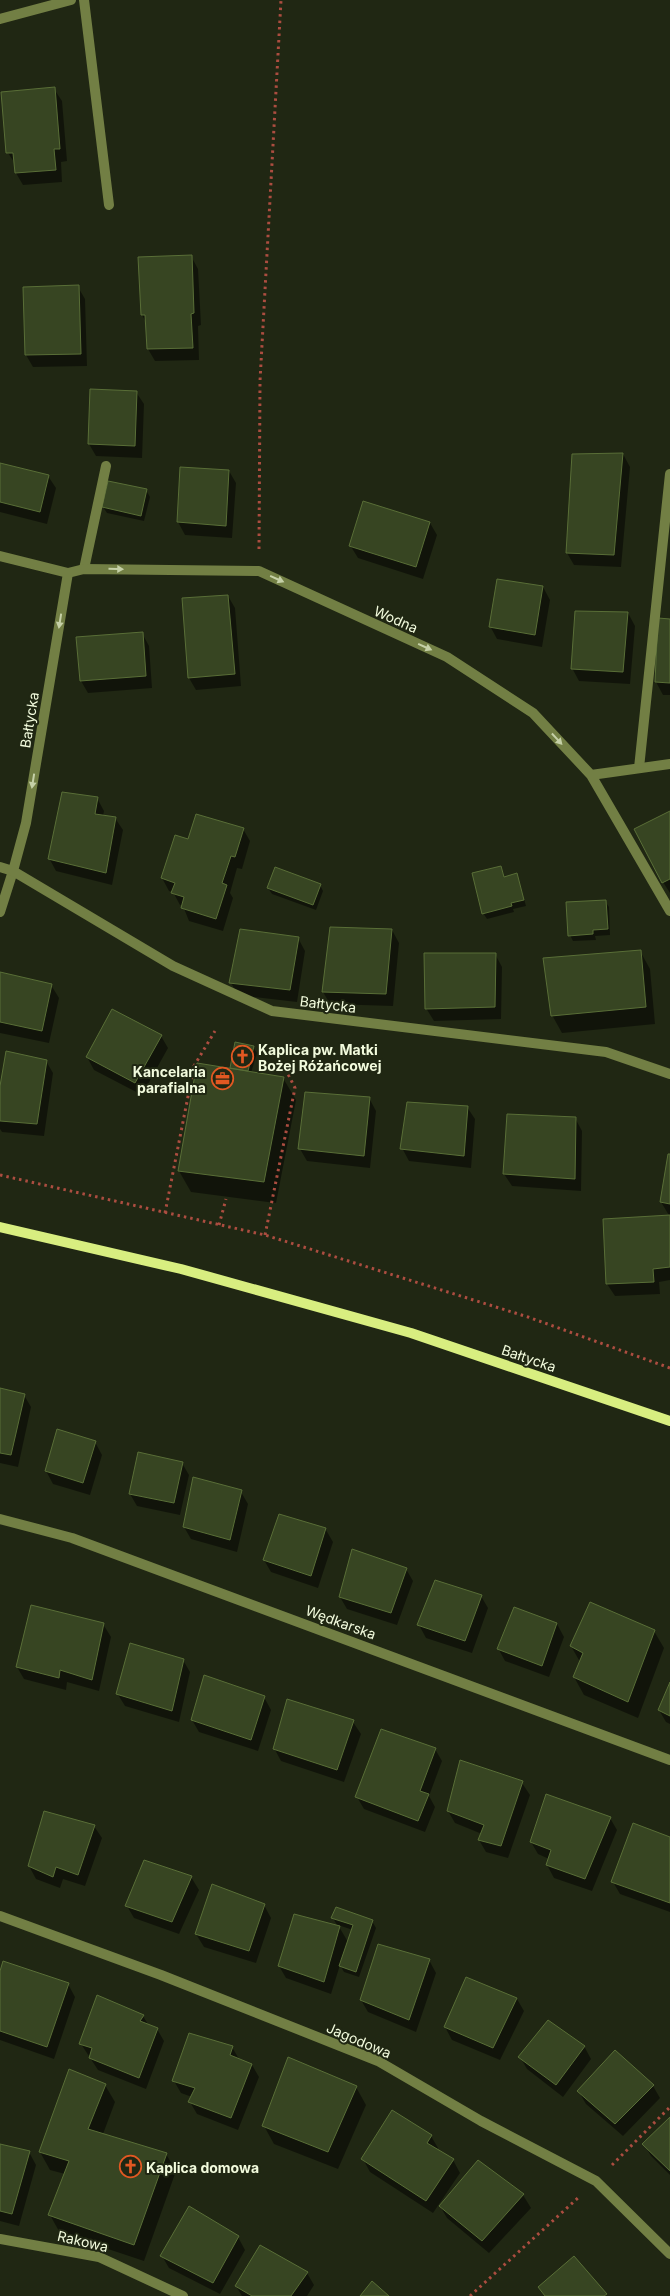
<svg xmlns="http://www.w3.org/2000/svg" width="670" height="2296" viewBox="0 0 670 2296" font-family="Inter,sans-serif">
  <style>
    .shadow { fill: #0007; fill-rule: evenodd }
    .building { fill: #374522; stroke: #596e37 }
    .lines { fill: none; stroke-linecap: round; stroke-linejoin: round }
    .path { stroke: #ac4d40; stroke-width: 3; stroke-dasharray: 2.5 4; stroke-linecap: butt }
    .lane { stroke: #727f44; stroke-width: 10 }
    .street { stroke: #727f44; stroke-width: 10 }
    .secondary { stroke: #d8ee80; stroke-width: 10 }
    .oneway { fill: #c5d0a7 }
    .labels { text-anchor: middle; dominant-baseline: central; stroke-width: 4; stroke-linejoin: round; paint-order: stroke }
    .street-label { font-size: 14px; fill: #f2fbdd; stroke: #202713 }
    .poi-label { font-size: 14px; font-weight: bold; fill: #f2fbdd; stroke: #202713; text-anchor: start }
  </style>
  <rect width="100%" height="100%" fill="#202713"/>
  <path class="shadow" d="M54,89l8,12 5,60 -6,1 1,20 -39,3 -7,-12v-8l-8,-12z
    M191,256l7,13 3,56 -3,1 1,34 -44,1 -7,-12 -1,-25 -5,-9z
    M78,287l7,12 2,67 -54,1 -7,-12 -2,-67z
    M136,392l8,12 -2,54 -46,-2 -7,-12z
    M623,454l7,13 -9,100 -47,-2 -7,-12z
    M0,464l48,12 8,12 -9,36 -47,-12z
    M182,468l47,3 7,12 -4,55 -47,-3 -7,-13z
    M146,490l4,7 -6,24 -37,-8 -4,-6z
    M430,523l7,12 -14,44 -65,-21 -8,-13z
    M543,587l7,13 -8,47 -45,-8 -7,-13z
    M228,596l7,12 6,78 -45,4 -7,-12z
    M628,613l7,13 -5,58 -51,-3 -7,-13z
    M659,619l11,1v75h-7l-7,-13z
    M142,633l7,13 3,42 -64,5 -7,-12z
    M97,798l7,13 -1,5 12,2 8,12 -11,55 -56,-14 -7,-13z
    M670,813v80l-7,-11z
    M243,829l7,12 -8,28 -5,-1 -7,25 3,5 -10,33 -34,-10 -6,-15 -3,-1 -7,-13 -4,-1 -7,-13 27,-37z
    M501,867l4,11 12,-3 9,31 -13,3 1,3 -27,7 -4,-6z
    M320,885l3,6 -7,19 -44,-16 -4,-6z
    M605,901l4,6 1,28 -15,1 1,4 -23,1 -3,-6z
    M392,930l7,13 -6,63 -63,-2 -7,-12z
    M298,938l7,13 -8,51 -59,-7 -7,-12z
    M640,951l10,18 5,55 -93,9 -10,-18z
    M495,954l7,13 -1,52 -67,2 -8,-13z
    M0,973l51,12 8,13 -10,45 -49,-10z
    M161,1036l7,12 -26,47 -48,-25 -7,-13z
    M253,1047l4,6 -6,20 32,5 13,22 -20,103 -85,-11 -12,-21 19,-106 34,5 -1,-2z
    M46,1061l7,12 -9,63 -42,-4 -2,-3v-37z
    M369,1098l7,13 -6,57 -63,-7 -7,-12z
    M467,1107l8,12 -4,49 -62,-7 -7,-13z
    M575,1118l7,13 -1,60 -69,-5 -8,-12z
    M670,1156v124l-11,2 1,12 -45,2 -8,-12 63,-67 -9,-15z
    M0,1389l24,6 7,12 -13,60 -18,-4z
    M95,1442l7,13 -12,40 -37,-11 -7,-13z
    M182,1463l7,12 -9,40 -43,-9 -7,-12z
    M241,1492l7,12 -11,48 -46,-13 -7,-12z
    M279,1516l47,14 7,12 -15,46 -47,-16 -7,-12z
    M406,1569l7,12 -16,44 -50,-16 -7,-12z
    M481,1596l7,12 -16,45 -46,-15 -7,-13z
    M103,1624l8,13 -12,54 -32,-9 -1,8 -42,-11 -7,-12z
    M557,1624l7,13 -15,40 -44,-16 -7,-13z
    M654,1631l10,17 -26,70 -54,-23 -10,-18 6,-15 -9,-16z
    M183,1660l7,12 -11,50 -54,-16 -8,-13z
    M670,1685v39l-4,-2 -7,-12z
    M264,1697l7,13 -13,41 -59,-19 -7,-12z
    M353,1722l8,12 -17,48 -63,-21 -7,-13z
    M435,1749l7,12 -13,35 6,11 -10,25 -61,-23 -7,-12z
    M522,1783l8,12 -22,63 -22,-6 -7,-12 3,-6 -27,-11 -7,-12z
    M610,1818l7,12 -25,61 -38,-13 -7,-13 2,-6 -11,-5 -7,-12z
    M94,1826l8,12 -17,48 -22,-7 -3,9 -24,-9 -7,-13z
    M670,1838v74l-50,-18 -7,-12z
    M145,1861l46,16 8,13 -20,44 -45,-16 -7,-12z
    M264,1905l7,13 -15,45 -52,-16 -8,-13z
    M333,1918l39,3 4,7 -17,49 -15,-5 -4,-7 -9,29 -45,-16 -7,-12 59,-39zM338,1925l15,5 -5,12z
    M429,1960l7,13 -20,59 -48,-20 -7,-12z
    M0,1976l68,8 7,13 -21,62 -54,-19z
    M517,1999l7,12 -24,49 -48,-20 -7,-13z
    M143,2016l6,10 8,3 7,12 -18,48 -48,-19 -17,-26z
    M584,2046l7,13 -28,38 -36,-28 -7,-12z
    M232,2047l7,12 13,6 7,12 -21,53 -41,-16 -7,-12 2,-5 -11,-4 -7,-12z
    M105,2085l10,17 -12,32 63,20 10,17 -32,90 -84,-28 -10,-18 15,-41 -15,-4 -10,-18z
    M653,2086l7,12 -37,38 -37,-32 -7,-12z
    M356,2087l10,18 -28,64 -64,-25 -10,-18z
    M670,2119v56l-19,-19 -7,-12z
    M431,2136l7,12 -1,2 16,10 7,13 -27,40 -63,-41 -7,-13z
    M0,2145l29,7 7,13 -17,61 -19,-5z
    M478,2161l45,34 8,13 -42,45 -42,-35 -7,-12z
    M238,2237l7,13 -25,44 -51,-26 -7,-12z
    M307,2273l7,12 -7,11h-65l-6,-10z"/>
  <path class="building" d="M55,87l5,62h-6l2,21 -41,3 -2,-20h-7l-5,-61z
    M192,255l2,58 -3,1 2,34 -46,1 -2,-34h-4l-3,-58z
    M79,285l2,69 -56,1 -2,-68z
    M90,389l47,2 -2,55 -47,-2z
    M623,453l-9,102 -48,-2 6,-99z
    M0,463l49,12 -9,37 -40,-10z
    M180,467l49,3 -3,56 -49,-4z
    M108,481l39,8 -6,27 -39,-9z
    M363,501l67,21 -14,45 -67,-21z
    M497,579l46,7 -8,49 -46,-8z
    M228,595l7,79 -47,4 -6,-80z
    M575,611l53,1 -5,60 -52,-3z
    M658,618l12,1v64l-15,-1z
    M143,632l3,44 -66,5 -4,-44z
    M62,792l36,5 -3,17 21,3 -10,56 -58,-14z
    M670,811v68l-8,4 -28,-54z
    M196,814l48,14 -9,29 -4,-1 -9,27 5,2 -11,34 -35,-11 3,-11 -13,-4 4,-10 -14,-5 14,-43 13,4z
    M501,866l3,11 13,-4 7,27 -13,3 1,3 -30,8 -10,-41z
    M275,867l46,17 -8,21 -46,-17z
    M606,900l2,29 -15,1v4l-25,2 -2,-34z
    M330,927l62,2 -6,65 -64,-2z
    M240,929l59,8 -9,53 -61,-7z
    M641,950l5,57 -95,9 -8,-58z
    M424,953h72l-1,54 -70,2z
    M0,972l52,12 -10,47 -42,-9z
    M112,1009l50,26 -27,48 -49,-26z
    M235,1042l19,4 -6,25 -18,-3z
    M6,1051l41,9 -10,64 -37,-3v-35z
    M197,1063l87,14 -20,105 -86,-11z
    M305,1092l65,5 -6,59 -66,-7z
    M407,1102l61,4 -4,50 -64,-7z
    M507,1114l69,3 -1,62 -72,-5z
    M668,1154h2v50l-10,-2z
    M670,1215v52l-17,2 1,13 -48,2 -3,-65z
    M0,1388l25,6 -14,61 -11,-2z
    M57,1429l39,12 -13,42 -38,-12z
    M138,1452l45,10 -9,41 -45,-9z
    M193,1477l49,13 -12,50 -47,-13z
    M279,1514l47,14 -15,48 -48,-16z
    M352,1549l55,19 -16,45 -52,-16z
    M435,1580l47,15 -17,46 -48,-16z
    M590,1602l65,28 -27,72 -55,-25 10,-24 -13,-7z
    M31,1605l73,18 -12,57 -32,-10 -1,8 -43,-11z
    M514,1607l43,16 -15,43 -45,-17z
    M130,1643l54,16 -12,52 -56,-17z
    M204,1675l61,21 -14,44 -60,-20z
    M670,1682v34l-12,-6z
    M287,1699l67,21 -17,50 -64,-21z
    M381,1729l55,19 -16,43 9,3 -11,27 -63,-24z
    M460,1760l63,21 -22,65 -23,-6 6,-15 -37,-14z
    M546,1794l65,23 -26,62 -39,-14 5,-15 -21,-8z
    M44,1811l51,14 -17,50 -22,-8 -3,10 -25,-11z
    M633,1823l37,14v66l-59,-21z
    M144,1860l48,16 -20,46 -47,-16z
    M212,1884l53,20 -16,47 -54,-17z
    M336,1907l37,13 -17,52 -17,-6 14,-41 -22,-7z
    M294,1914l46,12 -16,56 -46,-16z
    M378,1944l52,15 -21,61 -49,-20z
    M3,1961l66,22 -22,64 -47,-16v-60z
    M466,1977l51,21 -24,50 -49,-21z
    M97,1995l47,20 -4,6 18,7 -19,50 -50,-20 3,-10 -13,-4z
    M548,2020l37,26 -29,39 -38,-28z
    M189,2033l44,13 -3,9 22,9 -21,54 -43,-16 7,-14 -23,-7z
    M615,2050l39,35 -39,39 -38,-33z
    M288,2057l69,29 -29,66 -66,-26z
    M69,2069l37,15 -18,45 79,24 -33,92 -86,-30 21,-54 -30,-9z
    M392,2110l40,25 -5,8 27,16 -28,42 -65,-42z
    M670,2117v54l-28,-27z
    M0,2144l30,7 -18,63 -12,-3z
    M478,2160l46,34 -42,47 -43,-35z
    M189,2206l50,30 -26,47 -53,-27z
    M260,2245l48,27 -17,24h-39l-17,-10z
    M574,2256l33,38 -3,2h-59l-7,-9z
    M372,2281l17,15h-29z"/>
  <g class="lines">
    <path class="path" d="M259,549l1,-168 21,-381
      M0,1175l265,60 263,82 142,51
      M165,1213l29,-147 21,-35
      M219,1225l7,-26
      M265,1235l30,-147 -10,-20
      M612,2165l58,-58
      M470,2296l109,-99"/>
    <path class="lane" d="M84,0l25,205
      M84,569l22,-103
      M639,768l31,-294
      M0,912l13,-41"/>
    <path class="street" d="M0,19l71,-19
      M0,556l68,17 16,-4 175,2 188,86 86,56 58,62 79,136
      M591,775l79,-11
      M0,867l13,4 160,95 99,45 334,41 64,22
      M13,871l13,-48 42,-250
      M0,1519l72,19 598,222
      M0,1916l161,59 217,86 103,60 115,60 74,73
      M0,2239l99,18 84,39"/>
    <path class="secondary" d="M0,1227l181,42 230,64 259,88"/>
  </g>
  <defs><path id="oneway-solid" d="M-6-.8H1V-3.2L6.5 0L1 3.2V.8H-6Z" transform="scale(1.25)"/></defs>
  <g class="oneway">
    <use href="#oneway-solid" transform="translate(116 569) rotate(1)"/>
    <use href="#oneway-solid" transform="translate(277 579) rotate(24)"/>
    <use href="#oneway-solid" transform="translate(60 621) rotate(99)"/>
    <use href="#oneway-solid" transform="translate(425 647) rotate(24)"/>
    <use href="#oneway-solid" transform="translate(557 739) rotate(47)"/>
    <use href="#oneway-solid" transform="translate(33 781) rotate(99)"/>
  </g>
  <defs>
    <symbol id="church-ring" viewBox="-11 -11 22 22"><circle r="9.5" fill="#202713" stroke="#e25822" stroke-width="1.5"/><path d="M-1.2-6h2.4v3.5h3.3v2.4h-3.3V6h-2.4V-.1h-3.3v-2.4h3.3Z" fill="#e25822"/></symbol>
    <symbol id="office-ring" viewBox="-11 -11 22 22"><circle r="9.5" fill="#202713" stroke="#e25822" stroke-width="1.5"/><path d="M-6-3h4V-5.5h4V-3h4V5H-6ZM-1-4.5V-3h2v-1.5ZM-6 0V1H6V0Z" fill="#e25822"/></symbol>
  </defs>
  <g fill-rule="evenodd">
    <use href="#church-ring" x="230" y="1044" width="25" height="25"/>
    <use href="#office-ring" x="210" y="1066" width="25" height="25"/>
    <use href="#church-ring" x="118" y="2154" width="25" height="25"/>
  </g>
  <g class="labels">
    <g class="street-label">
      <text transform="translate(396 619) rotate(24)">Wodna</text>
      <text transform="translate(29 720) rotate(-81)">Bałtycka</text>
      <text transform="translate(328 1004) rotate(7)">Bałtycka</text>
      <text transform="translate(529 1358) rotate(19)">Bałtycka</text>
      <text transform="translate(341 1622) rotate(20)">Wędkarska</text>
      <text transform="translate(359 2040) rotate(23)">Jagodowa</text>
      <text transform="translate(83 2241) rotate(13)">Rakowa</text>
    </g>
    <g class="poi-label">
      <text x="258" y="1049">Kaplica pw. Matki<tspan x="258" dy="16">Bożej Różańcowej</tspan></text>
      <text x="206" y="1071" text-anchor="end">Kancelaria<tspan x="206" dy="16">parafialna</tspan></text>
      <text x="146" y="2167">Kaplica domowa</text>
    </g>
  </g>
</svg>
